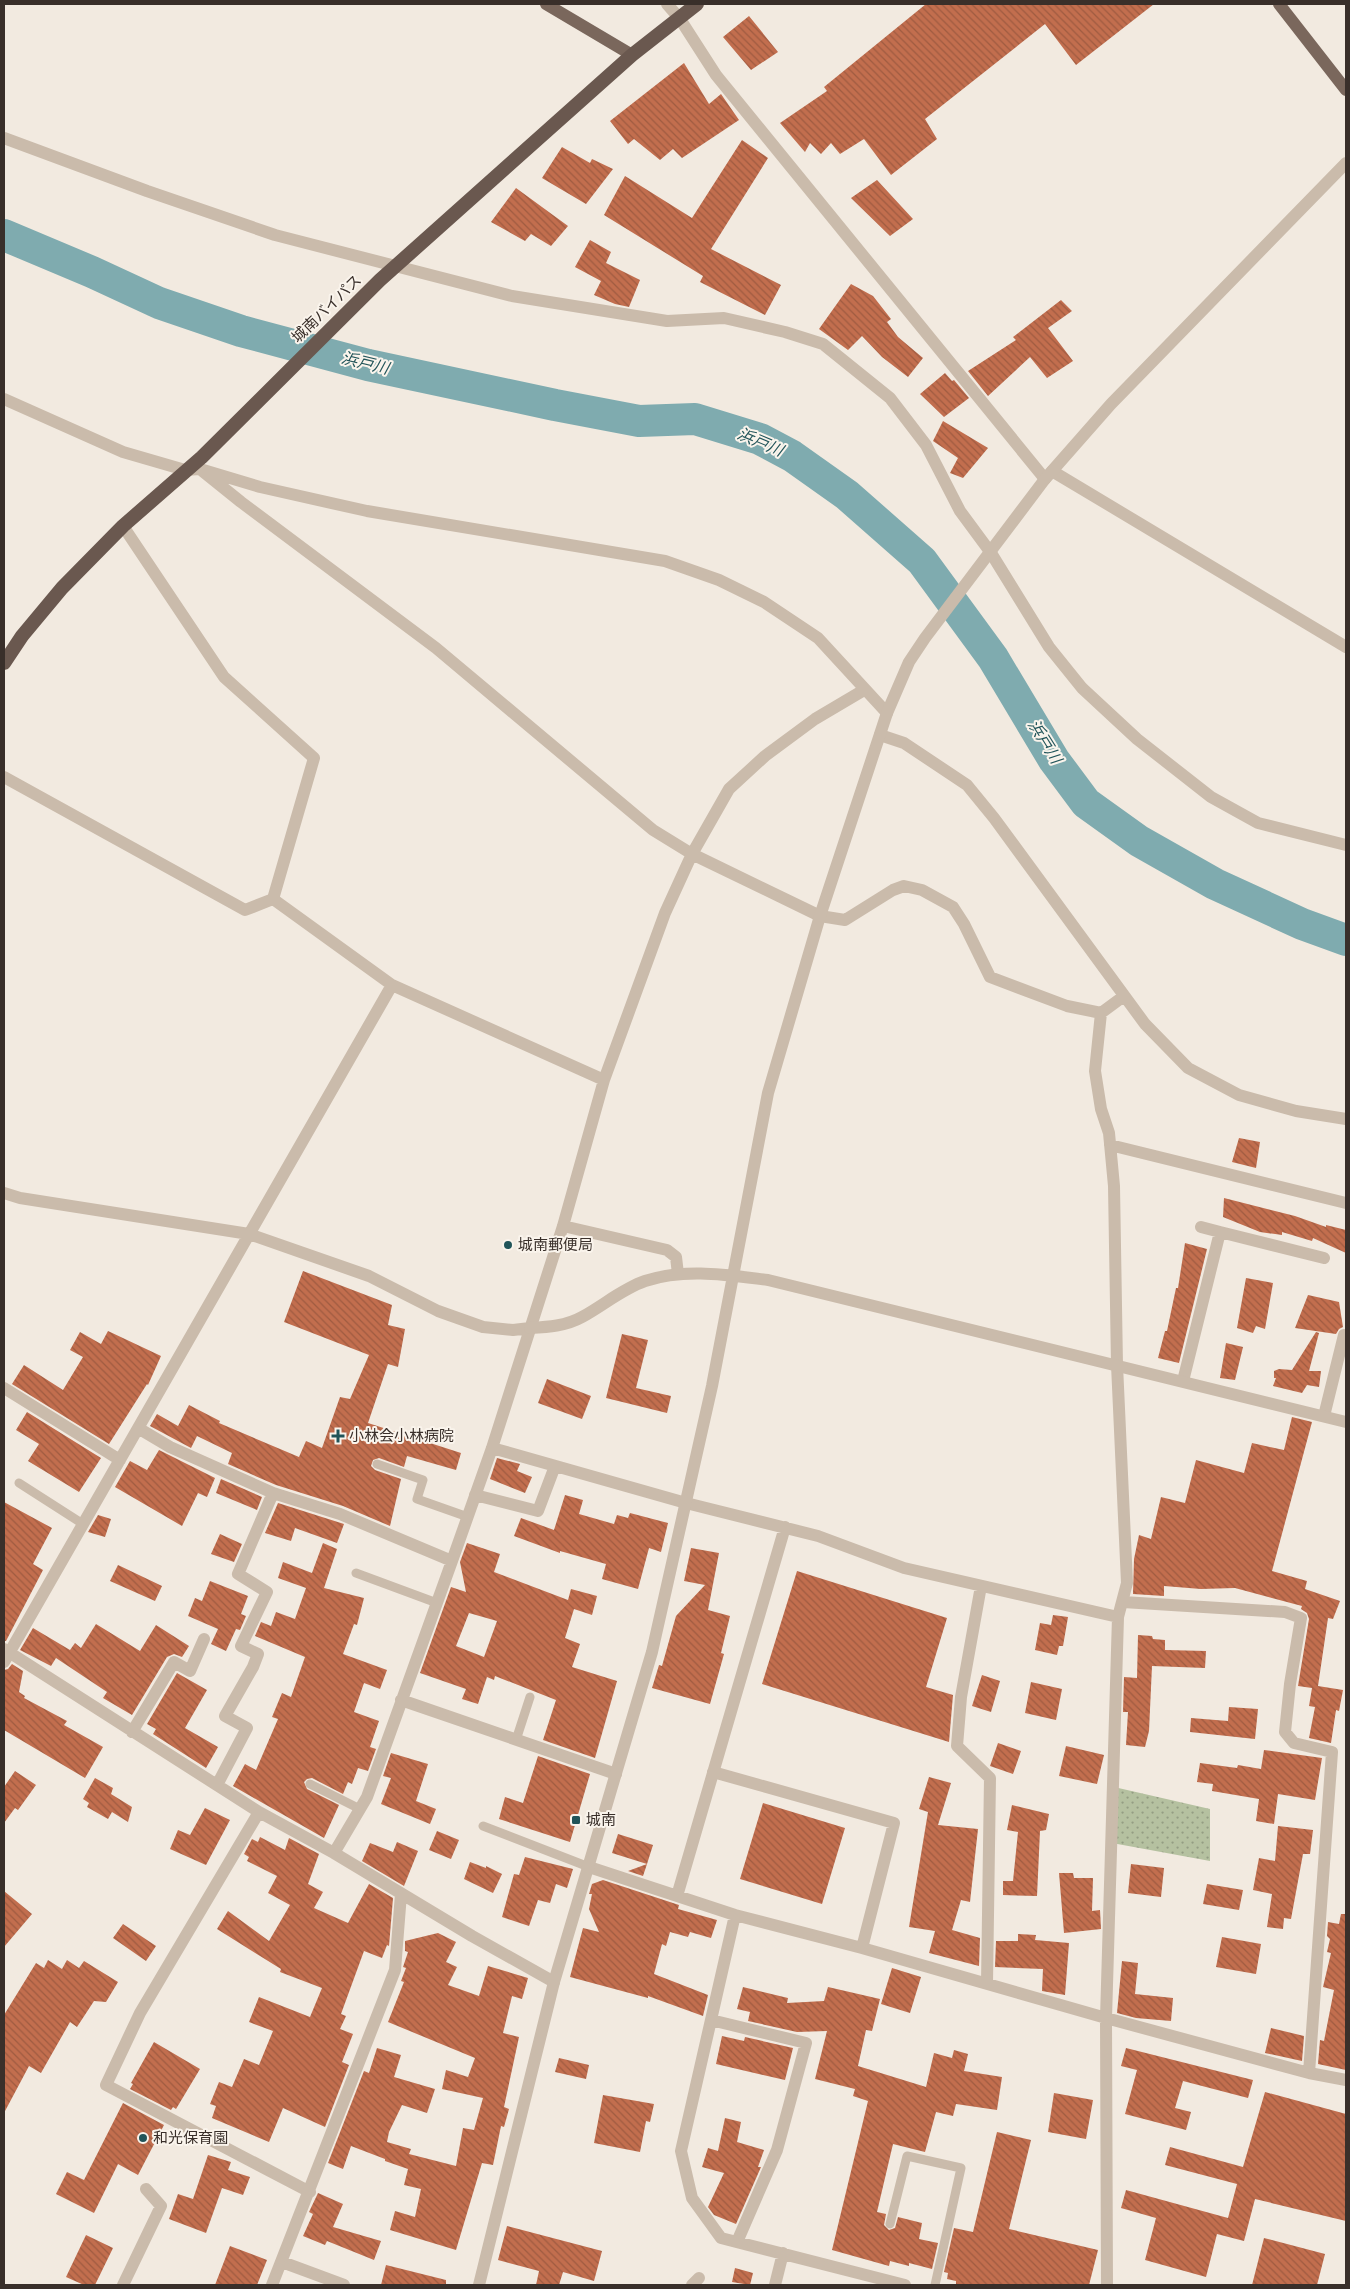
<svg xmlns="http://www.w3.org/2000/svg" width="1350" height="2289" viewBox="0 0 1350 2289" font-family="'Sofia Sans Condensed','Noto Sans JP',sans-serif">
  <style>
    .park { fill: url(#park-dots) }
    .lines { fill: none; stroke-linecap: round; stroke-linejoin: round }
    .river { stroke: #7fabaf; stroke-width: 32 }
    .building { fill: url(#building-back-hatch); fill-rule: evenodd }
    .service { stroke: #cabbab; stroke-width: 9 }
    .minor { stroke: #cabbab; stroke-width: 12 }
    .tertiary { stroke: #cabbab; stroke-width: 12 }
    .primary { stroke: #7a675c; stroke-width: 12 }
    .trunk { stroke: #6a584f; stroke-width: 14 }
    .poi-dot { fill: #215459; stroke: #faf4ec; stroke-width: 2 }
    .labels { text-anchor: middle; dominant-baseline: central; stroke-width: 4; stroke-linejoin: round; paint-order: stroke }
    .street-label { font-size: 15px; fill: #392f2a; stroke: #faf4ec }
    .poi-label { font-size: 15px; fill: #392f2a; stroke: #faf4ec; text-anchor: start }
    .water-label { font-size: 16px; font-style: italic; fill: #215459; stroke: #faf4ec }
  </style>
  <defs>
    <pattern id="park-dots" width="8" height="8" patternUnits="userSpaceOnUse" patternTransform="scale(1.25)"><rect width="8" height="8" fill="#b5c1a0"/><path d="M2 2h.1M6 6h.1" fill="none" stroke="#949d83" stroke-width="1.8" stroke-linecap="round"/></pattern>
    <pattern id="building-back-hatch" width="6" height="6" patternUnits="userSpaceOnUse" patternTransform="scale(1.25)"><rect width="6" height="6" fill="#c26e4e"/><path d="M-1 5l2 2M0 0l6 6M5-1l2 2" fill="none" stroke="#9f5b41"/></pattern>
  </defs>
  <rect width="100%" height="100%" fill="#f2eae0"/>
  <path class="park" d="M1114,1787l96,22v52l-98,-18z"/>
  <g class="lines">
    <path class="river" d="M4,235l88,37 67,31 82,28 127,34 187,40 84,16 56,-2 65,20 32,17 55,39 75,66 71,97 61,102 32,43 53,38 76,43 87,40 44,16"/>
  </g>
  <path class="building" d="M926,4h228l-78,61 -31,-41 -120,95 12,20 -46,36 -27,-36 -24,15 -9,-11 -10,11 -11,-11 -5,9 -25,-29 47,-32 -3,-4z
    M749,16l29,36 -27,18 -28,-33z
    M684,63l25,41 12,-10 18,26 -57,38 -9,-9 -13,11 -26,-21 -6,5 -18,-23z
    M742,140l26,18 -57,91 70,36 -16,30 -65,-33 3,-6 -99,-61 21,-39 67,42z
    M562,147l28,16 2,-4 21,10 -27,35 -44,-26z
    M877,180l36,39 -23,17 -39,-38z
    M516,188l52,38 -17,20 -20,-12 -6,7 -34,-19z
    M590,240l21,12 -5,11 34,17 -11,27 -14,-3 -21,-9 7,-14 -26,-14z
    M851,284l22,12 18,23 -4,3 11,15 25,21 -15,19 -26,-20 -20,-21 -14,14 -29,-21z
    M1061,300l11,11 -24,17 25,33 -26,17 -17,-21 -42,39 -20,-25 48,-31 -3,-3z
    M945,373l7,8 2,-1 15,18 -25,19 -24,-23z
    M943,421l45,27 -25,30 -13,-5 8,-15 -25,-17z
    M1239,1138l21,4 -4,26 -24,-6z
    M1224,1198l71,18 31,11v-2l20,5v23l-33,-15 -1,3 -30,-9v3l-22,-3 -37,-15z
    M1185,1243l22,6 -28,114 -21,-5 7,-27h2l9,-43h2z
    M303,1271l89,34 -4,20 17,4 -7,38 -10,-3 -20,59 93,30 -5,17 -49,-14 -3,11 -25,-9 -6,2 -2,6 4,4 26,9 -11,47 -47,-20 -67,-21 -48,-21 4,-11 -35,-17 -6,12 -41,-22 7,-12 21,12 11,-21 31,16 -1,2 80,34 7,-16 16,7 18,-51 10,2 19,-44 -85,-33z
    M1246,1278l27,5 -8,46 -9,-3 -3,7 -16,-5z
    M1308,1295l31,7 4,25 -4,2 -3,5 -41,-6z
    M108,1331l53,25 -13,29 -1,-1 -38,60 -97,-60 12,-19 39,25 20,-33 -13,-7 10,-18 21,12z
    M1316,1332l3,1 -10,38h12l-2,16 -12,-2 -5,8 -29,-7 3,-8h-2v-7l5,-2 13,1z
    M622,1334l26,6 -12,48 35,8 -4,17 -61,-15z
    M1226,1343l17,4 -8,33 -15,-2z
    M547,1379l44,17 -9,23 -44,-16z
    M27,1412l74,46 -22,34 -51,-31 11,-17 -23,-14z
    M1292,1417l20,5 -40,149 35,10 -2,8 35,12 -7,18 -5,-1 -10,68 25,4 -4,21 -3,-1 -5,33 -22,-5 6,-31 -6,-1 3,-18 -14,-2 11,-67 -2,-6 -6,-4 1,-3 -67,-18 -34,1 -37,-3v10l-31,-2 1,-35 5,-24 12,4 10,-42 24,6 11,-43 48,13 8,-30 32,7z
    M159,1450l56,28 -8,19 -9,-4 -16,33 -67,-39 15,-26 17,9z
    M497,1458l23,6 -3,7 15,6 -7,16 -35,-14z
    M221,1479l41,18 -5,13 -41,-17z
    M565,1495l18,5 -4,14 35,10 3,-9 11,3 2,-5 38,10 -7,29 -12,-4 -11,41 -36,-10 4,-15 -46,-13v2l-46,-17 7,-18 33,12z
    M4,1502l48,26 -19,36 10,6 -37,71h-2z
    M278,1503l66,21 -7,19 -42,-15 -4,13 -26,-8z
    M98,1515l13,4 -6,18 -17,-5z
    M220,1534l22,10 -8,18 -23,-8z
    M323,1543l14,6 -13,39 40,10 -7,27 -3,-1 -11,30 44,16 -7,19 -16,-6 -10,29 25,9 -9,26 6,2 -8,22 -10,-3 -6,16 -4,-2 -5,12 -31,-16 -5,1 -3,3 3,7 32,16 -15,33 -91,-52 12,-22 11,6 22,-51 -6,-2 10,-24 9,4 14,-40 -50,-21 6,-14 10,4 5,-14 19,7 11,-31 -28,-10 5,-16 29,11z
    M467,1543l33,11 -6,18 74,28 3,-11 26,7 -5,19 -18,-6 -9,29 15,6 -8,23 45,14 -22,77 -52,-18 13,-40 -61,-24 -1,4 -7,-3 -9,27 -16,-5 4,-10 -46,-16 31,-86 15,5 -6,-30zM469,1613l28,8 -13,36 -28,-11z
    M691,1548l28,5 -11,57 22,6 -9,37 3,1 -14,50 -58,-16 7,-23 3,1 14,-50 29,-31 -21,-4z
    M118,1565l44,21 -7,15 -45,-20z
    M797,1571l150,47 -21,69 27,8 -4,47 -187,-58z
    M210,1581l38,15 -7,18 5,2 -6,14 -4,-1 -10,22 -15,-7 7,-15 -30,-13 7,-18 7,3z
    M1053,1615l15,2 -5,29h-4l-2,9 -22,-5 5,-27 11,2z
    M96,1624l44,27 16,-26 33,21 -7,11 -8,-3 -7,3 -35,58 -29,-17 4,-6 -51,-34 -5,8 -31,-16 13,-22 37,22 5,-7 6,5z
    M1138,1635l14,1 1,3 12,1v10l41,1 -1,17 -53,-2 -3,65 -4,16 -19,-2 2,-33h-5l1,-35 13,1z
    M12,1664l11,7 -4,21 6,4 -1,2 43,23 -3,4 39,22 -18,31 -81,-48v-60l4,-1z
    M177,1673l30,17 -22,38 33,19 -12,21 -53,-34 3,-5 -9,-5z
    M982,1675l18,6 -9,31 -19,-6z
    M1031,1682l31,7 -6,31 -31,-7z
    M1229,1707l29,2 -3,30 -65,-7 1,-14 37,3z
    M998,1743l23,8 -8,23 -23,-8z
    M1066,1746l38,9 -7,29 -38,-8z
    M1264,1750l58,8 -7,42 -37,-6 -4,30 -18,-3 3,-22 -47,-8 1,-7 -16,-2 3,-19 37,5 1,-3 23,4z
    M391,1753l37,11 -12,37 20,8 -6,15 -49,-20 10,-26 -8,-2z
    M538,1756l52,18 -20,68 -71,-23 6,-22 18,6z
    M15,1771l21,14 -18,25 -3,-2 -11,15v-36z
    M929,1777l22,6 -13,42 40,4 -8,73 -9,-2 -9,30 28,8 -1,28 -50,-13 6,-22 -26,-4 19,-115 -9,-3z
    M95,1778l18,10 -2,6 21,13 -4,15 -16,-10 -4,7 -21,-12 2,-4 -6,-4z
    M763,1803l82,25 -23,76 -82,-25z
    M1012,1805l37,9 -3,16 -6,1 -3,65 -34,-1v-14h10l5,-49 -11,-2z
    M205,1808l25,12 -24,45 -36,-16 8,-19 12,5z
    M1278,1826l35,4 -3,24h-7l-12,65 -7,-1 -1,11 -16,-2 5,-33 -19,-4 6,-32 16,3z
    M437,1831l22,9 -8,19 -22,-9z
    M618,1834l35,11 -6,19 -35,-11z
    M260,1837l25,13 4,-12 30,16 -11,30 15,8 -9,16 34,15 21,-39 24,14 -4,48 -2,-1 -5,13 -18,-7 -23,63 5,2 -6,13 13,5 -11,28 7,3 -24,62 -42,-19 -14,34 -57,-24 4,-12 -6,-2 9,-22 13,5 12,-28 15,6 14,-34 -24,-9 10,-25 51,20 12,-29 -42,-16 1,-3 -64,-40 11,-18 41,30 21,-36 -22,-12 9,-17 -30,-15 2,-4 -5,-3 8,-15 6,3z
    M397,1842l21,9 -14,35 -42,-25 8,-18 23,9z
    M525,1857l48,12 -6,19 -11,-4 -6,19 -12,-3 -9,26 -27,-9 12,-43 5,1z
    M470,1862l16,6v-2l16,8 -9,19 -29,-14z
    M647,1864l-4,12 -15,-5z
    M1131,1864l33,4 -3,29 -33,-4z
    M1059,1873h14l1,5h19l-1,33 8,-1 1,19 -37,4z
    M603,1880l76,25 -1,4 39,11 -6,18 -21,-6 -2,5 -18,-5 -4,14 -4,-2 -8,30 54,21 -5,21 -55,-20v2l-78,-21 13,-49 16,4 -10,-23 3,-15h-3l3,-10z
    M1207,1884l36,6 -4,20 -36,-6z
    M4,1891l28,23 -28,33z
    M1341,1914h5l-1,49h1v107l-28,-6 2,-24 4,1 10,-51 -11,-3 8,-34 -4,-1 3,-13 -3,-3 1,-14 11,2z
    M123,1924l33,22 -10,15 -33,-23z
    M438,1933l18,9 -10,20 11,5 -9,18 31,11 9,-30 40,12 -6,21 -10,-3 -9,37 16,4 -15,70 5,2 -5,18 -3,-1 -8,39 -11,-2 -26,87 -66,-20 5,-19 20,6 6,-28 -17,-4 4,-16 -23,-8v-2l-34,-13 -8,23 -15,-6 36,-92 5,2 8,-25 24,7 -7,22 41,12 -8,24 -25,-8 -13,27 -2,10 24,7 -2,5 47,12 7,-38 11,2 9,-32 -41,-9 4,-19 22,7 7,-19 -87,-36 16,-40 -3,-1 5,-13 -3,-1 5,-15 -3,-1v-10z
    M1018,1934l18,1 -1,5 34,3 -4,52 -23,-4 1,-22 -48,-2 1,-26h22z
    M1222,1937l39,7 -5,30 -40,-7z
    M48,1960l14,9 5,-9 12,8 5,-7 34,21 -12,20 -12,-1 -17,26 -7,-5 -29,51 -12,-7 -25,47v-98l32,-52 8,5z
    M1122,1961l16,2 -3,31 38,4 -2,23 -35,-3 -19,-5z
    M892,1968l29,9 -11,36 -29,-9z
    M743,1987l45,11 -1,5 37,-2 4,-14 52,12 -8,32 -6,-1 -8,36 68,21 8,-34 18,5 2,-8 14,4 -4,17 38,6 -5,33 -41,-6 -3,12 -17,-4 -11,40 -32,-8 -16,68 9,2 -2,11 5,5 6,-2 3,-11 24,6 -3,16 19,4 -6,26 -23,-6v3l-19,-5 -1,5 -57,-16 36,-149 -15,-5 2,-7 -40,-10 12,-48 -30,1 -49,-11 2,-9 -13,-3z
    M1271,2028l33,8 -2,25 -37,-8z
    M722,2036l22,5 1,-4 48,11 -8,32 -69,-16z
    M154,2042l46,27 -24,40 -3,-2 -2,3 -41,-21 3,-5 -2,-1z
    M1126,2048l127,32 -5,18 -65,-17 -8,27 16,4 -5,18 -61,-16 12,-44 -16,-4z
    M559,2058l30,7 -3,14 -31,-7z
    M1265,2092l81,22v107l-91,-22 -11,42 -27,-7 -11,43 -61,-17 11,-42 -35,-10 5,-18 102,28 9,-34 -72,-19 5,-18 73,20z
    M1054,2093l39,7 -7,39 -38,-7z
    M603,2095l51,9 -4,18 -4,-1 -6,31 -46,-9z
    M123,2103l41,22 -26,50 -20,-11 -24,49 -38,-19 11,-22 17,8z
    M725,2118l16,4 -4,20 27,8 -6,17h3l-25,57 -22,-9 -6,-8 16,-34 -22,-6 6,-19 10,3z
    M997,2132l34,8 -22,89 89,21 -9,35h-133v-4l-9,-2 1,-6 -4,-1 10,-44 19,4z
    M208,2155l23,7 -3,8 22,7 -7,18 -21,-7 -16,45 -37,-14 9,-25 15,5z
    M318,2193l25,11 -10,23 48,14 -7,19 -47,-19 -2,4 -22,-9 10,-22 -4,-2z
    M507,2226l95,25 -8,30 -31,-9 -4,13h-23l3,-14 -41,-11z
    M86,2235l27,13 -18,37h-11l-18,-8z
    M1264,2238l61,16 -8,31h-65z
    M230,2246l37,14 -10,25h-42z
    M386,2265l60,15v5h-65z
    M735,2268l18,5 -3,12 -18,-3z"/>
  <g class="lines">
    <path class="service" d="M377,1464l46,16 -6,19 51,18
      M19,1483l64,41
      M356,1573l81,30
      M516,1740l14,-43
      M310,1784l50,25
      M483,1826l106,41
      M890,2224l17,-68 54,12 -26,117"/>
    <path class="minor" d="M667,4l13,15 36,56 329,404
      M4,138l143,53 128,44 237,61 155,25 57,-3 61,14 38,12 67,54 36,47 34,66 31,42 58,94 33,41 55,51 74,58 47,26 88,22
      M4,399l119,53 62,18 15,-1 60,18 107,24 298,50 54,19 45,22 54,36 69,75
      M200,469l41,33 195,146 217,182 39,24 128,62 25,4 48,-30 11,-4 18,4 31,17 11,17 26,53 77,29 34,7
      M1052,471l294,176
      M123,526l101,151 90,81 -41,141
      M880,735l24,8 63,42 27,33 151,206 43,44 51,27 57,16 50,8
      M4,777l241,133 28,-11
      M273,899l119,86 212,95
      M1110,1145l236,58
      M4,1193l16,5 229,36 120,42 69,35 45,16 30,3 17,-2
      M563,1226l104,24 9,7 2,17
      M1201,1227l19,5
      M1183,1381l37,-149 104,26
      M4,1388l116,72
      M1324,1416l20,-81
      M138,1428l32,19 103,46 67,21 112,47
      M492,1448l194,55 132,33 86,32 214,49
      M475,1495l63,16 17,-45
      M981,1586l-20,111 -4,49 33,32 -3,205
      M1123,1602l162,10 16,6 -11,66 -5,48 9,11 38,9 -23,321
      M4,1649l255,163 75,41 138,83 82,46
      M4,1662l388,-677
      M401,1700l215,74
      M132,1732l42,-70 16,9 14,-32
      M713,1772l181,51 -32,125
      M217,1785l30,-57 -22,-12 28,-49 5,-13 -17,-8 26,-54 -29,-18 35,-81
      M259,1812l-119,201 -34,72 204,107
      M334,1853l33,-56 85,-236 40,-113 71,-222 41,-146 61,-167 27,-59 37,-65 36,-33 50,-37 49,-29
      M589,1867l146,48 127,33 244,70 203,55 37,7
      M677,1896l108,-369
      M735,1915l-54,236 11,47 29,40 184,47
      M711,2020l95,23 -29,107 -40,92
      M282,2262l62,23
      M123,2285l38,-79 -15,-17
      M272,2285l123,-315 6,-76
      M692,2285l7,-7
      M775,2285l8,-32
      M1107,2285l-1,-267 12,-401 9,-34 -10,-218 -3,-179 -5,-53 -8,-24 -6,-38 6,-58 23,-17"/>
    <path class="tertiary" d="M530,1328c18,-1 36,-2 52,-11 22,-12 40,-28 63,-36 40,-13 82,-6 123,-1l578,142
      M479,2285l75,-303 98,-330 60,-266 56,-293 52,-177 67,-203 22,-51 16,-24 120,-159 66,-75 235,-241"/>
    <path class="primary" d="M546,4l86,51
      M1279,4l67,86"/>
    <path class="trunk" d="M4,663l18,-27 40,-48 61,-62 79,-69 178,-177 252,-225 65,-51"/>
  </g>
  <g class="poi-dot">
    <circle cx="508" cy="1245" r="5"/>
    <path d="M335.5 1428.5h5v5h5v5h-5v5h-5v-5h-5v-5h5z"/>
    <rect x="571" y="1815" width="10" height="10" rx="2.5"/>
    <circle cx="143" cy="2138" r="5"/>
  </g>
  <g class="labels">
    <g class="street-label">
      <text transform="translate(327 309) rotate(-44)">城南バイパス</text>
    </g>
    <g class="poi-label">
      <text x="518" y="1245">城南郵便局</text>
      <text x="349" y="1436">小林会小林病院</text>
      <text x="586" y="1820">城南</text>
      <text x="153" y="2138">和光保育園</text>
    </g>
    <g class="water-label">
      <text transform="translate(365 364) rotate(14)">浜戸川</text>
      <text transform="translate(760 443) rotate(23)">浜戸川</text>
      <text transform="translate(1044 742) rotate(58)">浜戸川</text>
    </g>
  </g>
  <rect width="1350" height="2289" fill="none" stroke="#392f2a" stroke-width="10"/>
</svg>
